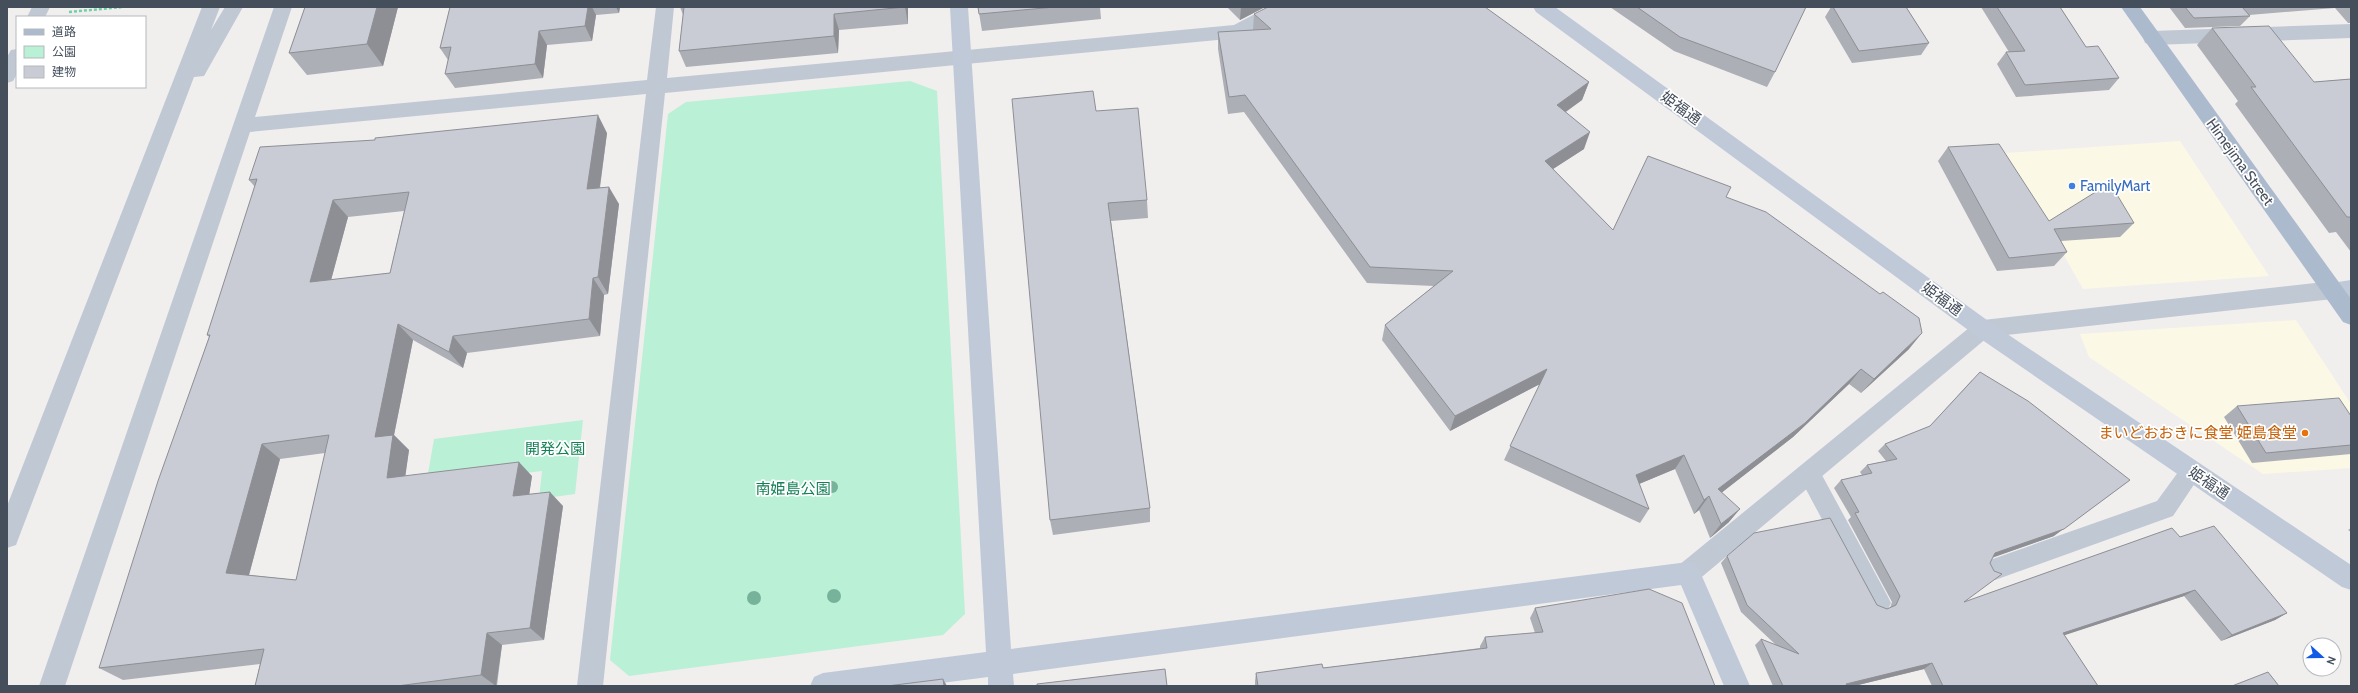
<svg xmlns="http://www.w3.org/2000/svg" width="2358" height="693" viewBox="0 0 2358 693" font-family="Cabin,'Noto Sans JP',sans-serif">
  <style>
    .commercial { fill: #fcf8e6 }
    .green { fill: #baf0d5 }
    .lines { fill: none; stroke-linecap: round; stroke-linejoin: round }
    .path { stroke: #70d0ab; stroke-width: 2.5; stroke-dasharray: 3 2; stroke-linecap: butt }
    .lane { fill: #c0c8d4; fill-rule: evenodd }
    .street { fill: #c0c8d4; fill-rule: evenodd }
    .secondary { fill: #bfc9d8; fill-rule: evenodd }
    .primary { fill: #acbace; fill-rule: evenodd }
    .tree { fill: #77b29a }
    .wall { fill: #adafb6; fill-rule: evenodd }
    .shaded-wall { fill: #8d8f94 }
    .building { fill: #c9ccd4; stroke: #8d8f94; fill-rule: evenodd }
    .shop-dot { fill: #3f7fe0; stroke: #fff; stroke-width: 1.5 }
    .food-dot { fill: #e8710a; stroke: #fff; stroke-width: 1.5 }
    .labels { text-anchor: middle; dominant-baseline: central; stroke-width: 3.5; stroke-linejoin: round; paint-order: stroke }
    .street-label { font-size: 15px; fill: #454f5c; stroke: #fff }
    .shop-label { font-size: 15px; fill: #366cbe; stroke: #fff; text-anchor: start }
    .food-label { font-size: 15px; fill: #c56008; stroke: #fff; text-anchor: end }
    .park-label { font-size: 15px; fill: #138055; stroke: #fff }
  </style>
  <rect width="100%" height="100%" fill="#f1eeee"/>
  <path class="commercial" d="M2180,141l89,135 -186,13 -77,-136z
    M2296,320l55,84v64l-88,6 -174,-117 -9,-23z"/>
  <path class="green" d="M910,81l27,10 28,523 -22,21 -314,41 -19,-16 58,-546 18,-12z
    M583,420l-8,74 -36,5 3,-28 -116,14 8,-46z"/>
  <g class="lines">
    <path class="path" d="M69,12l54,-5"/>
    <path class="lane" d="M32,7h18l-5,10h-18z
      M17,49v25l-4,7 -6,2v-26l4,-7z
      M2192,461l8,3 3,7 -30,45 -178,64 -8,-3 -4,-8 4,-8 170,-60 27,-37z
      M1809,463l8,3 70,129 4,8 -4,8 -8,3 -8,-3 -70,-131 -3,-7 3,-7z"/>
    <path class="street" d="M202,7h18l-9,23 14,-23h18l-39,69 -10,1 -175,460 -3,8 -9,3v-42z
      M274,7h18l-37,110 392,-37 9,-73h18l-7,71 567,-53 34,-18h24l-3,5 -51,26 -573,55 -62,593h-26l69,-592 -396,38 -185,554h-26z
      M2351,24v14l-199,7 -7,-2 -2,-5 2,-5 7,-2z
      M2333,281l8,3 3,6 -3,6 -8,3 -345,38 -291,244 -9,3 -9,-3 -3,-8 3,-8 296,-242 8,-3z"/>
    <path class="secondary" d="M950,7h18l43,642 677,-87 9,3 53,121h-26l-43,-101 -668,89 1,12h-26v-9l-70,9h-108l4,-9 9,-4 163,-21z
      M1533,7h22l436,316 360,242v25l-9,-3 -367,-252 -439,-323z
      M2351,280v18l-18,1 -8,-3 -3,-6 3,-6z"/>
    <path class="primary" d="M2121,7h19l211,292v26l-8,-3z"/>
  </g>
  <g class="tree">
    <circle cx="832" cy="487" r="6"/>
    <circle cx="834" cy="596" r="7"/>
    <circle cx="754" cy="598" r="7"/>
  </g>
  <path class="wall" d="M305,7h93l-15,59 -76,9 -18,-22z
    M450,7h170l-1,6 -23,2 -4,26 -45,4 -4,33 -88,10 -10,-14 3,-14 -8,-12z
    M680,7h228v17l-69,6 -1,23 -152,14 -7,-16 4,-36z
    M978,7h122l1,12 -119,12z
    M1227,7h38l-25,13z
    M1610,7h196l-31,65 -8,15 -93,-36z
    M1831,7h75l23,36 -8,12 -69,8 -27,-46z
    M1981,7h79l26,40 33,31 -10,12 -93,7 -19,-33 9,-12h3z
    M2169,7h182v16h-3l-13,-15 -86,7 1,1 -10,10 -55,2z
    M1254,14l335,68 -7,18 -16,12 18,37 -31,20 60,61 113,-33 183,152 -48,44 -12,-9 -56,53 -71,55 7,30 -19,16 -11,-28 -5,4 -19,-45 -36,15 10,25 -9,14 -136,-63 36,-76 -90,47 -68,-91 3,-15 49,-39 -67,-3 -123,-171 -16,2 -10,-65v-17l35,-2z
    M2212,28l102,54 37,-3v173l-15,-20 -7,1 -94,-129 3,-3 -41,-56z
    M1096,111l51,89 1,18 -37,3 39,287v14l-97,13 -3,-15z
    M607,133l-7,55 19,16 -11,90 -4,1 -4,41 -133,17 -4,15 -50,-28 -19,95 15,15 -4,26h127l-3,18 34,12 -19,134 -42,5 -5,41h-242l5,-22 -137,16 -24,-12 110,-331 -2,-2 48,-148 -6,-7zM404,211l-14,62 -59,7 17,-63zM325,453l-29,127 -47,-5 31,-116z
    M1948,147l101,74 85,2 -14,14 -59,4 6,11 -13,14 -57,5 -59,-110z
    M1972,380l82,156 -61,21 -28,45 215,-65 107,76 -12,7 -54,21 -37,-45 -120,39 34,51h-166l-8,-17 -70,17h-81l-18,-41 6,-6 15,6 -35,-33 -20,-49 6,-7 160,53 3,-1 2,-6 -44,-82 3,-3 -17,-29 7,-8 21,-5 -2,-3 7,-7 19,-4 -8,-10 7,-7 45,-18z
    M2237,406l114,10v38l-99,9 -28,-46z
    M2351,528v4l-3,-2z
    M1535,608l180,78h-460v-5l1,-8 67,-5 157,-20v-2l5,-9 50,-4 -5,-15z"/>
  <path class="shaded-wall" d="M377,7h21l-15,59 -16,-22z
    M588,7h4l4,8 -4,26 -7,-15z
    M616,7h4l-1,6z
    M905,7h3v17z
    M1241,7h24l-25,13z
    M834,14l5,16 -1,23 -4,-17z
    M539,31l8,14 -4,33 -8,-14z
    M1589,82l-7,18 -31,22 6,-17z
    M598,115l9,18 -10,74 -10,-18z
    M1590,132l-6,17 -45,29 6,-17z
    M609,187l10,17 -11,90 -10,-17z
    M333,200l15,17 -22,82 -16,-17z
    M593,278l11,17 -4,41 -11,-17z
    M398,324l15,16 -19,95 15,15 -6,43 -16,-15 -12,-41z
    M1922,333l-13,16 -48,44 13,-14z
    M453,336l14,17 -4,15 -14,-16z
    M1547,369l-7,15 -90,47 5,-15z
    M1861,369l-12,15 -56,53 -82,64 7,-12z
    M262,444l18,15 -34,127 -20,-13z
    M1684,455l-9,14 -48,20 9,-14z
    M519,462l13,14 -5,34 -14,-14z
    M2130,480l-76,56 -68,24 9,-7z
    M550,492l13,14 -19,134 -14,-12z
    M1709,496l-10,14 -5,4 10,-14z
    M1740,509l-11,13 -19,16 11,-14z
    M2195,590l-11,6 -131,43 10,-6z
    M2287,613l-12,7 -54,21 11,-6z
    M487,633l15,12 -6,41 -15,-11z
    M1932,663l-8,6 -70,17h-10l2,-2z
    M943,679l4,7h-3z"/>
  <path class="building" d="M305,7h72l-10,37 -78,9z
    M450,7h138l-3,19 -46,5 -4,33 -90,10 6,-27 -11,1z
    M684,7h221l-71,7v22l-155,15z
    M978,7h77l-76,7z
    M1268,7h217l104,75 -32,23 33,27 -45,29 68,69 35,-74 83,31 -5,10 40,15 114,82 3,-2 36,26 3,15 -48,46 -13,-10 -56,54 -87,66 22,20 -19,15 -12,-28 -5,4 -20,-45 -48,20 13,34 -139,-63 37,-77 -92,47 -70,-91 68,-54 -83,-4 -125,-172 -16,2 -11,-65 53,-3 -17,-15z
    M1637,7h169l-31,65 -95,-35z
    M1833,7h73l23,36 -70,8z
    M1997,7h63l26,40 12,-1 21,32 -94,7 -19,-33 19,-1z
    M2185,7h57l8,9 -56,2z
    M2269,26l45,56 37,-3v138h-4l-96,-130h5l-44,-59z
    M1093,91l3,20 42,-3 9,92 -39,3 42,305 -100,12 -38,-421z
    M598,115l-11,74 22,-2 -11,90 -5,1 -4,41 -136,17 -4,16 -51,-28 -23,113 18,-2 -6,43 132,-16 -6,34 37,-4 -20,136 -43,5 -6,42 -84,11h-142l9,-37 -165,19 59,-187 52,-146h-3l50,-156 -8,1 11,-33 115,-7v-2zM409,192l-19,81 -80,9 23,-82zM329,435l-33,145 -70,-7 36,-129z
    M1999,144l50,77 61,-38 24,40 -80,6 13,23 -58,6 -61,-111z
    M1980,372l48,29 102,79 -66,49 -69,24 -5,10 4,8 8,3 -38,28 208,-74 8,9 34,-11 73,87 -55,22 -37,-45 -132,43 35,53h-155l-11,-23 -86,21 1,2h-64l-22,-47 38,15 -52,-49 -20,-49 27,-23 76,-15 47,87 10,4 9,-4 4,-9 -45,-83 4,-1 -18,-32 31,-7 -5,-8 30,-6 -12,-15 45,-18z
    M2339,398l12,18v29l-85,8 -29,-47z
    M1649,589l33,14 33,83h-457l-2,-13 66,-9 1,4 164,-20 -2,-11 58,-5 -8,-24z
    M1165,669l2,17h-130v-2z
    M2268,672l11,14h-47z
    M943,679l1,7h-57z"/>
  <circle class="shop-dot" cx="2072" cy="186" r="4"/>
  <circle class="food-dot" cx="2305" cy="433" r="4"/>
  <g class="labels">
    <g class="street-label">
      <text transform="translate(1681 108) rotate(36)">姫福通</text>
      <text transform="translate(2240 162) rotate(54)">Himejima Street</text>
      <text transform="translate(1942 299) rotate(36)">姫福通</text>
      <text transform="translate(2209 483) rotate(34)">姫福通</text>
    </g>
    <g class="shop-label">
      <text x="2080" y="186">FamilyMart</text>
    </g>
    <g class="food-label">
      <text x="2297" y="433">まいどおおきに食堂 姫島食堂</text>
    </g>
    <g class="park-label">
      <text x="555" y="449">開発公園</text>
      <text x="793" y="489">南姫島公園</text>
    </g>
  </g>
  <rect width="2358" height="693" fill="none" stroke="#454f5c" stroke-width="16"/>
  <rect x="16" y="16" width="130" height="72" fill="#ffffff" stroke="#b5b9be"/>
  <rect x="24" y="29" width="20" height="6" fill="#acbace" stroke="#b5b9be"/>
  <text x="52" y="36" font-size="12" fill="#454f5c">道路</text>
  <rect x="24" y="46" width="20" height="12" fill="#baf0d5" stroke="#b5b9be"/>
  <text x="52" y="56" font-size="12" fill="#454f5c">公園</text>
  <rect x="24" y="66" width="20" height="12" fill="#c9ccd4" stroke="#b5b9be"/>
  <text x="52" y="76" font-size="12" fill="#454f5c">建物</text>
  <g transform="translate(2322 657) rotate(111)"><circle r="19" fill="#ffffff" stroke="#b5b9be"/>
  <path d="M0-3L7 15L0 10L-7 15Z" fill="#1259e6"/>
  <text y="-6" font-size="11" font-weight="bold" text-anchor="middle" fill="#454f5c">N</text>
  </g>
</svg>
